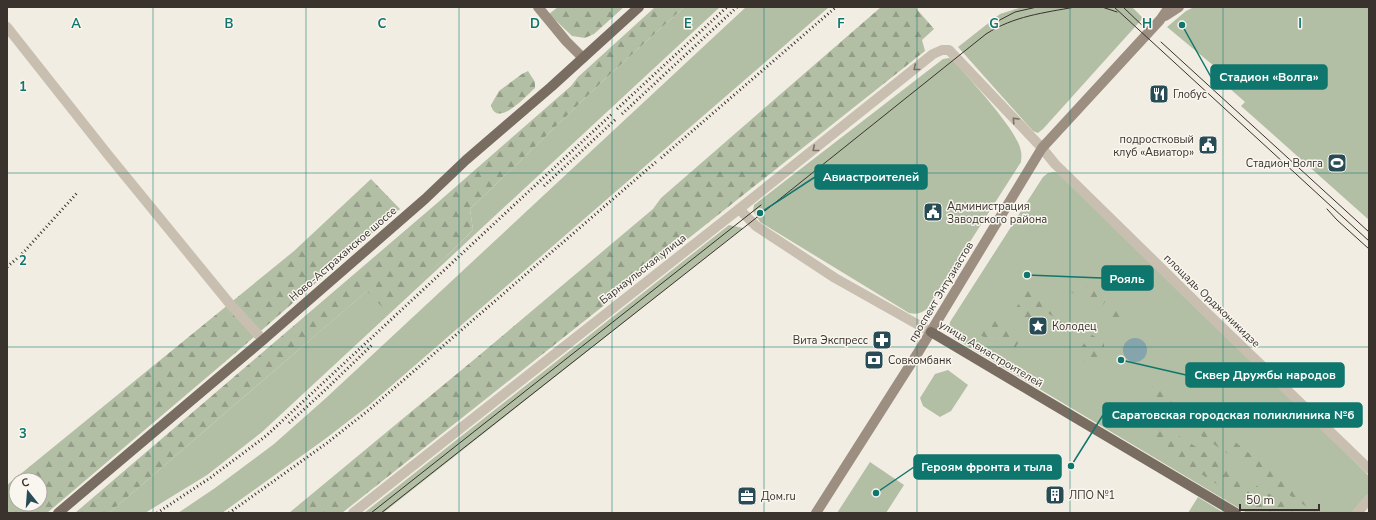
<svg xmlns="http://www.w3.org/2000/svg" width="1376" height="520" viewBox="0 0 1376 520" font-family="'Nunito Sans',sans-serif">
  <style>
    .green { fill: #b2bfa4 }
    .forest { fill: url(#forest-firs); fill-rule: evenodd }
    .water { fill: #85a4ac }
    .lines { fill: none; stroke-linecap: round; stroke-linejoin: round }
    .street { stroke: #c9bfb0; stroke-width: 10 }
    .secondary { stroke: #9c8f81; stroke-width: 10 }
    .primary { stroke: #796c60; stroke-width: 10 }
    .tram { stroke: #39322d; stroke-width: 1 }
    .rail { stroke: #39322d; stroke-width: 3; stroke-dasharray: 1 3; stroke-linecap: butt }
    .oneway { stroke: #7a7168 }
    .grid { fill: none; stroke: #0f766e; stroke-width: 1; stroke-opacity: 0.55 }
    .labels { text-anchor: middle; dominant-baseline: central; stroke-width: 3; stroke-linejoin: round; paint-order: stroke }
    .poi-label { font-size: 11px; fill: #39322d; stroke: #f9f6ef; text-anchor: start }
    .street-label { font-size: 11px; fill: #39322d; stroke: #f9f6ef }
    .grid-label { font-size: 13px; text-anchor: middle; font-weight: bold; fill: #0f766e; stroke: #f9f6ef; stroke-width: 3; stroke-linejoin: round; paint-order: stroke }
    .leader { fill: none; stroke: #0f766e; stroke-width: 1.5 }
    .callout-dot { fill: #0f766e; stroke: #f9f6ef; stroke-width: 1.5 }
    .callout { fill: #0f766e; stroke: #0f766e; stroke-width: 1.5 }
    .callout-label { font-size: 12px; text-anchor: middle; font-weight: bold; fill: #fff }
  </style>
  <defs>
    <pattern id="forest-firs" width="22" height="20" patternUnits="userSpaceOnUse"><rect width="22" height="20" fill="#b2bfa4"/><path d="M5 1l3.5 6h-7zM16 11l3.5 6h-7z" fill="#929c86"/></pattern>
  </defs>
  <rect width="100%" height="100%" fill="#f2ede3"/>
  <path class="green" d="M684,7h36l-458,425 -55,43 -62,38h-36l259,-223 19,21 63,-58 23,-23 -3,-21 136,-131z
    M746,7h83l-461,399 -43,33 -103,74h-44l37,-25 59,-44 52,-46z
    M1022,7h110l11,11 -100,111 -5,4 -5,-2 -75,-84 42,-33z
    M1194,7h175v213l-128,-114 4,-4 -35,-31 4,-5 -47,-39 19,-16z
    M949,58l4,2c16,19 66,71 68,92 1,3 0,7 0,10l-94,147c-6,4 -10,6 -18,4l-149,-91 -7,-11 1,-6 189,-146z
    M1054,172l8,2 307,302v18l-17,19h-105l-293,-175 -5,-7 1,-9 93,-145 5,-4z
    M729,225l14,3 -360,285h-19z
    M948,370l20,15 -17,26 -11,6 -17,-11 -3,-8 15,-24z
    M870,462l34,23 -18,28h-49z
    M1198,497l26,16h-36z"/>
  <path class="forest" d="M558,7h66l-30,27 -9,4 -13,-2 -23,-22z
    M655,7h29l-78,71 -136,131 3,21 -23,23 -63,59 -20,-21 -258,222h-34l361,-309 135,-118 7,-9z
    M881,7h34l19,22 -12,11 3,11 -583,462h-53l187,-155 177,-149 8,-11z
    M528,71l7,11v6c-9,8 -38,41 -44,17l8,-14 23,-17z
    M371,179l29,30 -154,135 -199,169h-40v-28l287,-234zM16,480h24v24h-24z
    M1099,283l17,6 -19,23 -27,-21z
    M1028,290l55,37 -21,4 -6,-5 -2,-9 -16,-10 -12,17 -14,-10z
    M1120,306l7,12 -13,8 -12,-9z
    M995,314l16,13 7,2 6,5 -9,14 -7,3 -10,-8 -28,-12 11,-1z
    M1091,334l13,9v16l-16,6 -13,-9z
    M1155,382l55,45 7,11 17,3 51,41 46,31h-15l-171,-115z
    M1151,418l148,95h-37l-122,-78z"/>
  <path class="water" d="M1123 350a12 12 0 1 1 24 0a12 12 0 1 1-24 0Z"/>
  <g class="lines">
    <path class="street" d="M7,27l102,129 121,148 33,36
      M739,209l17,17 79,52 96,54
      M353,513l386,-304 194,-155 9,-4h7l93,98 13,16 149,146 165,159
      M1357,513l12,-14"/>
    <path class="secondary" d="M538,7l28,34 17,17
      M1165,16l14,-9
      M816,513l103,-162 123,-203 118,-128 9,-13"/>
    <path class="primary" d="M931,332l305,181
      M58,513l205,-173 162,-141 41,-39 85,-73 88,-80"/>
    <path class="tram" d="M1102,7l15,5
      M1114,7l255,234
      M1123,7l23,22
      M996,22l19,-10 22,-5
      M1161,42l208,190
      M1327,209l10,11 32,29
      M371,513l390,-308
      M381,513l370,-291 235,-188c28,-18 57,-21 89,-27"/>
    <path class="rail" d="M617,109l110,-102
      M622,114l115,-107
      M661,158l175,-151
      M544,186l73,-68
      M7,267l14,-12 56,-62
      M289,423l34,-31 49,-47
      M157,513l53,-35 56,-42 347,-323
      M229,513l98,-70 43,-34 287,-248"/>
  </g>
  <defs><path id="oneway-chevron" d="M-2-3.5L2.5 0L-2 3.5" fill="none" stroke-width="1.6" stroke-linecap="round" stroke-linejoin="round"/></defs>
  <g class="oneway">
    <use href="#oneway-chevron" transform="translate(916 68) rotate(141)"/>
    <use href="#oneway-chevron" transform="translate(1015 120) rotate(-133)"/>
    <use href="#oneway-chevron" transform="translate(815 149) rotate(141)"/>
  </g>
  <path class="grid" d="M153,7v506M306,7v506M459,7v506M612,7v506M764,7v506M917,7v506M1070,7v506M1223,7v506M7,173h1362M7,347h1362"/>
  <defs>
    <symbol id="restaurant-square" viewBox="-11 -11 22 22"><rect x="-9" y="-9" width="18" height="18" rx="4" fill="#274c56" stroke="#f9f6ef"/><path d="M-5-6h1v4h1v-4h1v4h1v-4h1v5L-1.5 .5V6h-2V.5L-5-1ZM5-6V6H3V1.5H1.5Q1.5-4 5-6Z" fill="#fff"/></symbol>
    <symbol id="civic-square" viewBox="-11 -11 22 22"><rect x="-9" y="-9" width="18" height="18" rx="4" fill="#274c56" stroke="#f9f6ef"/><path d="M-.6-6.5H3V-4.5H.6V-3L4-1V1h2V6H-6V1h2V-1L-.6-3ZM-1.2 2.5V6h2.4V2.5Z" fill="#fff"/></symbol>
    <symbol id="stadium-square" viewBox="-11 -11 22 22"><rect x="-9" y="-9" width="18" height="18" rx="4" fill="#274c56" stroke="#f9f6ef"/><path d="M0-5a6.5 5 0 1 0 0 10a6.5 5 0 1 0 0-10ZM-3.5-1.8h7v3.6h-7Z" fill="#fff"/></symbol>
    <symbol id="sight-square" viewBox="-11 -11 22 22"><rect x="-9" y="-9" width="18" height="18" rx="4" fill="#274c56" stroke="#f9f6ef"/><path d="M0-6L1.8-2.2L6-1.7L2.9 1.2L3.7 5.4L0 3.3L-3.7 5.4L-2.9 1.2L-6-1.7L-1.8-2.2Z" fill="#fff"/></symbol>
    <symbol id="pharmacy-square" viewBox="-11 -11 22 22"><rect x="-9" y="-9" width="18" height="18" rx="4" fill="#274c56" stroke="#f9f6ef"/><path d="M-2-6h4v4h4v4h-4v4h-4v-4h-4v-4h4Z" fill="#fff"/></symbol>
    <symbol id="bank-square" viewBox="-11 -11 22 22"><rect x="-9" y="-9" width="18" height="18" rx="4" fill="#274c56" stroke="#f9f6ef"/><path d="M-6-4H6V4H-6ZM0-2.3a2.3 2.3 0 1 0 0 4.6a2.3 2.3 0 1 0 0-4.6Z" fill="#fff"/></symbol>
    <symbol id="building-square" viewBox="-11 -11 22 22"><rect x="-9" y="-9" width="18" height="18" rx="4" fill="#274c56" stroke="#f9f6ef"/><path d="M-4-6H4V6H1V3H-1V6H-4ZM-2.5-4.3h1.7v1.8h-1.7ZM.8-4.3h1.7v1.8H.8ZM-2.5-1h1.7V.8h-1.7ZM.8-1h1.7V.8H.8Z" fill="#fff"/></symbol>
    <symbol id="office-square" viewBox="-11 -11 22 22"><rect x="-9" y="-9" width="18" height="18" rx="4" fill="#274c56" stroke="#f9f6ef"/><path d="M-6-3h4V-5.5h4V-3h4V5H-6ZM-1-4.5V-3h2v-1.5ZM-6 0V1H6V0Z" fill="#fff"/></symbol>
  </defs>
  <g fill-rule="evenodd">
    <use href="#restaurant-square" x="1148" y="83" width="22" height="22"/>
    <use href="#civic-square" x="1197" y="134" width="22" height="22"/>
    <use href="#stadium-square" x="1326" y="152" width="22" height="22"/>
    <use href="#civic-square" x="922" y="201" width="22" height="22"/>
    <use href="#sight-square" x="1027" y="315" width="22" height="22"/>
    <use href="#pharmacy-square" x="871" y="329" width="22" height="22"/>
    <use href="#bank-square" x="863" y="349" width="22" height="22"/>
    <use href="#building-square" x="1044" y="484" width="22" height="22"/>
    <use href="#office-square" x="736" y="485" width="22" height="22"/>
  </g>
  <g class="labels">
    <g class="poi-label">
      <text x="1173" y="94">Глобус</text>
      <text x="1194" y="139" text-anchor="end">подростковый<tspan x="1194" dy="13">клуб «Авиатор»</tspan></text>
      <text x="1323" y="163" text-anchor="end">Стадион Волга</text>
      <text x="947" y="206">Администрация<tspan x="947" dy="13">Заводского района</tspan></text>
      <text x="1052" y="326">Колодец</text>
      <text x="868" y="340" text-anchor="end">Вита Экспресс</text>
      <text x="888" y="360">Совкомбанк</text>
      <text x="1069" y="495">ЛПО №1</text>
      <text x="761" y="496">Дом.ru</text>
    </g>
    <g class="street-label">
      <text transform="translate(343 254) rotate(-41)">Ново-Астраханское шоссе</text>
      <text transform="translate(643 269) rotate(-38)">Барнаульская улица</text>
      <text transform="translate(941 292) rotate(-59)">проспект Энтузиастов</text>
      <text transform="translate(1212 301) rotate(44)">площадь Орджоникидзе</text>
      <text transform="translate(991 354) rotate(31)">улица Авиастроителей</text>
    </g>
  </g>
  <g class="grid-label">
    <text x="76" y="28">A</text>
    <text x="229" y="28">B</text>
    <text x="382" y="28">C</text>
    <text x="535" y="28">D</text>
    <text x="688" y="28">E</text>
    <text x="841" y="28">F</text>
    <text x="994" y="28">G</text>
    <text x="1147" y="28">H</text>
    <text x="1300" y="28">I</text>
    <text x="23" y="91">1</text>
    <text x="23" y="265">2</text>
    <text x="23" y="438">3</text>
  </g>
  <path class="leader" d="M1182 25L1211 77M760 213L815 177M1027 275L1102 278M1121 360L1186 375M1071 466L1103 415M876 493L914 467"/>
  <g class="callout-dot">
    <circle cx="1182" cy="25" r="4"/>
    <circle cx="760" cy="213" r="4"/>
    <circle cx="1027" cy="275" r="4"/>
    <circle cx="1121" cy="360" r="4"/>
    <circle cx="1071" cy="466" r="4"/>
    <circle cx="876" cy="493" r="4"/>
  </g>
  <g class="callout">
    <rect x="1211" y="65" width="116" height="24" rx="4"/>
    <rect x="815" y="165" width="112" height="24" rx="4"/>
    <rect x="1102" y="266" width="51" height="24" rx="4"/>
    <rect x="1186" y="363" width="158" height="24" rx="4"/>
    <rect x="1103" y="403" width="259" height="24" rx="4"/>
    <rect x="914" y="455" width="147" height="24" rx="4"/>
  </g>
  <g class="callout-label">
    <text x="1269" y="81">Стадион «Волга»</text>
    <text x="871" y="181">Авиастроителей</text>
    <text x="1127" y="283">Рояль</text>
    <text x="1265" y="379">Сквер Дружбы народов</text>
    <text x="1233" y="419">Саратовская городская поликлиника №6</text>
    <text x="987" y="471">Героям фронта и тыла</text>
  </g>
  <rect width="1376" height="520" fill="none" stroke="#39322d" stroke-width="16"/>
  <g transform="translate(28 492) rotate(343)"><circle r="19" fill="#f9f6ef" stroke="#aca8a1"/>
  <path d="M0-3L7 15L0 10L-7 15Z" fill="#274c56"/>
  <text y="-6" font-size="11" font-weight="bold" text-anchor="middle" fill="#39322d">С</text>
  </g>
  <path d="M1240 504v6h79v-6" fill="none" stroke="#39322d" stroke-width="2"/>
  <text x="1246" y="504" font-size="12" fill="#39322d" stroke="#f9f6ef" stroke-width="3" paint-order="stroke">50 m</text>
</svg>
